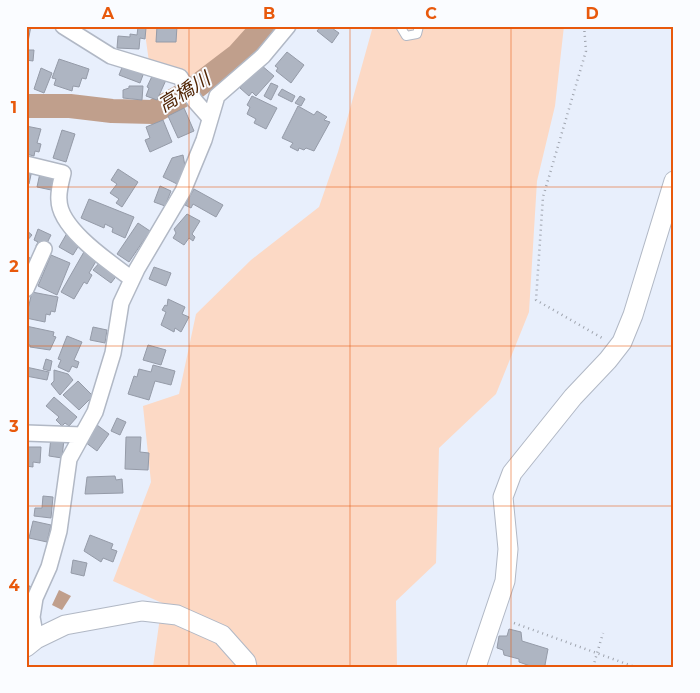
<svg xmlns="http://www.w3.org/2000/svg" width="700" height="693" viewBox="0 0 700 693" font-family="Montserrat,'Noto Sans JP',sans-serif">
  <style>
    .green { fill: #fcd9c5 }
    .water { fill: #c09f8c }
    .lines { fill: none; stroke-linecap: round; stroke-linejoin: round }
    .river { stroke: #c09f8c; stroke-width: 24 }
    .building { fill: #aeb5c2; stroke: #959ba8 }
    .service-casing { stroke: #b1b8c5; stroke-width: 10 }
    .minor-casing { stroke: #b1b8c5; stroke-width: 18 }
    .tertiary-casing { stroke: #b1b8c5; stroke-width: 21 }
    .path { stroke: #9fa4ae; stroke-width: 2.5; stroke-dasharray: 1 4; stroke-linecap: butt }
    .service { stroke: #fff; stroke-width: 8 }
    .minor { stroke: #fff; stroke-width: 15 }
    .tertiary { stroke: #fff; stroke-width: 19 }
    .grid { fill: none; stroke: #e8590c; stroke-width: 1; stroke-opacity: 0.55 }
    .labels { text-anchor: middle; dominant-baseline: central; stroke-width: 4; stroke-linejoin: round; paint-order: stroke }
    .water-label { font-size: 19px; font-style: italic; fill: #512505; stroke: #fafcff }
    .neatline { fill: none; stroke: #e8590c; stroke-width: 2 }
    .grid-label { font-size: 16px; text-anchor: middle; font-weight: bold; fill: #e8590c }
  </style>
  <rect width="100%" height="100%" fill="#e8effc"/>
  <path class="green" d="M144,26h125l-15,21 -45,43 -14,-3 -46,-25z
    M373,26h191l-9,80 -18,75 -8,131 -33,82 -57,54 -3,115 -40,38 1,66h-244l9,-64 -49,-22 38,-99 -8,-76 36,-12 17,-80 55,-54 68,-53 19,-55z"/>
  <path class="water" d="M59,590l12,6 -9,14 -10,-5z"/>
  <g class="lines">
    <path class="river" d="M26,106h44l42,5 41,1 39,-22 46,-35 26,-29"/>
  </g>
  <path class="building" d="M26,26h5l-4,21 -1,-1z
    M157,26h20l-1,16h-20z
    M321,26h8l10,7 -7,10 -15,-12z
    M138,27l8,1 -1,11 -5,-1 -1,11 -22,-1 1,-12 12,1v-3l7,1z
    M26,50h8l-1,11 -7,-1z
    M287,52l17,13 -13,18 -15,-12 2,-3 -3,-2z
    M59,59l30,10 -3,10 -4,-1 -3,9 -6,-1 -1,5 -18,-6 2,-6 -4,-1z
    M123,65l20,10 -3,8 -21,-8z
    M261,65l13,11 -18,20 -4,-4 -3,4 -9,-8z
    M41,68l11,5 -8,20 -10,-4z
    M153,74l13,6 -9,20 -11,-4 3,-8 -2,-1z
    M271,83l7,3 -7,14 -7,-4z
    M129,86h14l-1,14 -19,-2v-8l6,-2z
    M282,89l13,7 -3,6 -14,-7z
    M252,96l25,12 -11,21 -12,-6 2,-4 -9,-5 3,-7 -3,-2z
    M300,96l5,3 -4,7 -6,-3z
    M298,106l16,9 3,-4 10,6 -3,3 6,2 -16,29 -8,-3 -2,2 -5,-2 -1,3 -8,-4 3,-4 -11,-5z
    M184,108l10,23 -16,7 -10,-22z
    M163,120l9,22 -22,10 -5,-12 5,-2 -4,-11z
    M26,126l15,3 -4,14 4,1 -2,8 -4,-1 -1,5 -8,-2z
    M62,130l13,4 -9,28 -13,-4z
    M183,155l2,11 -8,18 -14,-7 9,-19z
    M26,168l6,2 -3,14h-3z
    M118,169l20,13 -16,25 -6,-4 3,-4 -9,-6 7,-9 -6,-4z
    M40,173l19,4 -3,14 -19,-4z
    M160,186l11,5 -6,15 -11,-4z
    M194,189l29,16 -7,12 -23,-13 -2,4 -6,-3z
    M89,199l45,18 -9,21 -13,-6 1,-4 -8,-4 -1,4 -23,-10z
    M187,214l13,7 -8,13 3,3 -2,4 -4,-3 -5,7 -11,-7 3,-5 -2,-4z
    M138,223l12,8 -21,31 -12,-8z
    M38,229l13,6 -7,14 -8,-3 2,-4 -4,-2z
    M26,230l6,5 -6,7z
    M67,233l14,9 -8,13 -14,-8z
    M85,250l13,8 -9,15 3,2 -5,9 -3,-2 -10,17 -13,-7z
    M51,255l19,8 -13,32 -19,-9z
    M26,256l10,5 -10,18z
    M101,261l17,13 -7,9 -18,-13z
    M154,267l17,6 -5,13 -17,-7z
    M32,292l26,5 -3,15 -4,-1 -1,4 -4,-1 -1,8 -19,-4v-9h2z
    M168,299l17,8 -3,7 7,3 -8,15 -6,-4 -1,4 -13,-7 5,-13 -4,-2 3,-5 2,1z
    M26,326l28,6 -1,4 3,1 -6,13 -20,-3v-2l-4,-1z
    M93,327l14,3 -2,13 -15,-3z
    M67,336l15,6 -8,18 5,2 -2,6 -5,-2 -3,6 -11,-5 3,-7 -3,-1z
    M148,345l18,5 -5,15 -18,-5z
    M46,359l6,2 -2,10 -7,-2z
    M153,365l22,6 -4,14 -16,-4 -6,19 -21,-6 6,-18 3,1 2,-8 12,3z
    M26,367l23,5 -2,8 -21,-4z
    M54,370l14,4 5,6 -13,15 -9,-11 3,-3z
    M78,381l15,15 -14,14 -16,-15z
    M54,397l23,20 -8,9 -4,-3 -3,3 -6,-6 3,-3 -13,-11z
    M117,418l9,4 -6,13 -9,-4z
    M97,425l12,9 -12,17 -12,-9z
    M51,437l13,2 -2,19 -13,-2z
    M126,437h15l-1,15 9,1 -1,17 -23,-1z
    M26,447h15l-1,16 -7,-1v5l-7,-1z
    M115,476l1,4 6,-1 1,14 -38,1 2,-17z
    M43,496l10,1 -2,21 -17,-2 1,-8h7z
    M33,521l18,4 -4,17 -18,-4z
    M90,535l23,9 -2,5 6,2 -4,11 -10,-4 -2,4 -17,-11z
    M73,560l14,3 -3,13 -13,-3z
    M26,584l5,3 -5,9z
    M509,629l12,3 1,9 26,8 -3,16 3,2h-15l-14,-5v-3l-15,-4 -1,-5 -6,-2 2,-12h8z"/>
  <g class="lines">
    <defs>
      <path id="service" d="M400,26l6,10 11,-2 2,-8"/>
      <path id="minor" d="M63,26l48,30 69,21 15,24 15,17
        M26,164l37,9c-2,9 -5,19 -4,27 0,29 52,63 73,79
        M26,289l18,-40
        M26,433l56,2
        M36,639l-4,-22 3,-19 14,-31 10,-36 10,-72 26,-47 18,-59 8,-50 16,-34 46,-78 21,-51 13,-44 46,-40 25,-30"/>
      <path id="tertiary" d="M26,647l10,-8 29,-14 77,-14 35,4 45,20 24,27 1,5
        M476,667l29,-86 3,-32 -5,-52 9,-24 61,-76 35,-37 14,-18 11,-27 41,-134"/>
    </defs>
    <use href="#service" class="service-casing"/>
    <use href="#minor" class="minor-casing"/>
    <use href="#tertiary" class="tertiary-casing"/>
    <path class="path" d="M584,26l2,25 -43,146 -7,103 68,39
      M514,623l121,44
      M593,667l10,-34"/>
    <use href="#service" class="service"/>
    <use href="#minor" class="minor"/>
    <use href="#tertiary" class="tertiary"/>
  </g>
  <path class="grid" d="M189,26v641M350,26v641M511,26v641M26,187h648M26,346h648M26,506h648"/>
  <g class="labels">
    <g class="water-label">
      <text transform="translate(184 92) rotate(-32)">高橋川</text>
    </g>
  </g>
  <rect width="700" height="693" fill="none" stroke="#fafcff" stroke-width="55"/>
  <rect x="28" y="28" width="644" height="638" class="neatline"/>
  <g class="grid-label">
    <text x="108" y="19">A</text>
    <text x="269" y="19">B</text>
    <text x="431" y="19">C</text>
    <text x="592" y="19">D</text>
    <text x="14" y="113">1</text>
    <text x="14" y="272">2</text>
    <text x="14" y="432">3</text>
    <text x="14" y="591">4</text>
  </g>
</svg>
